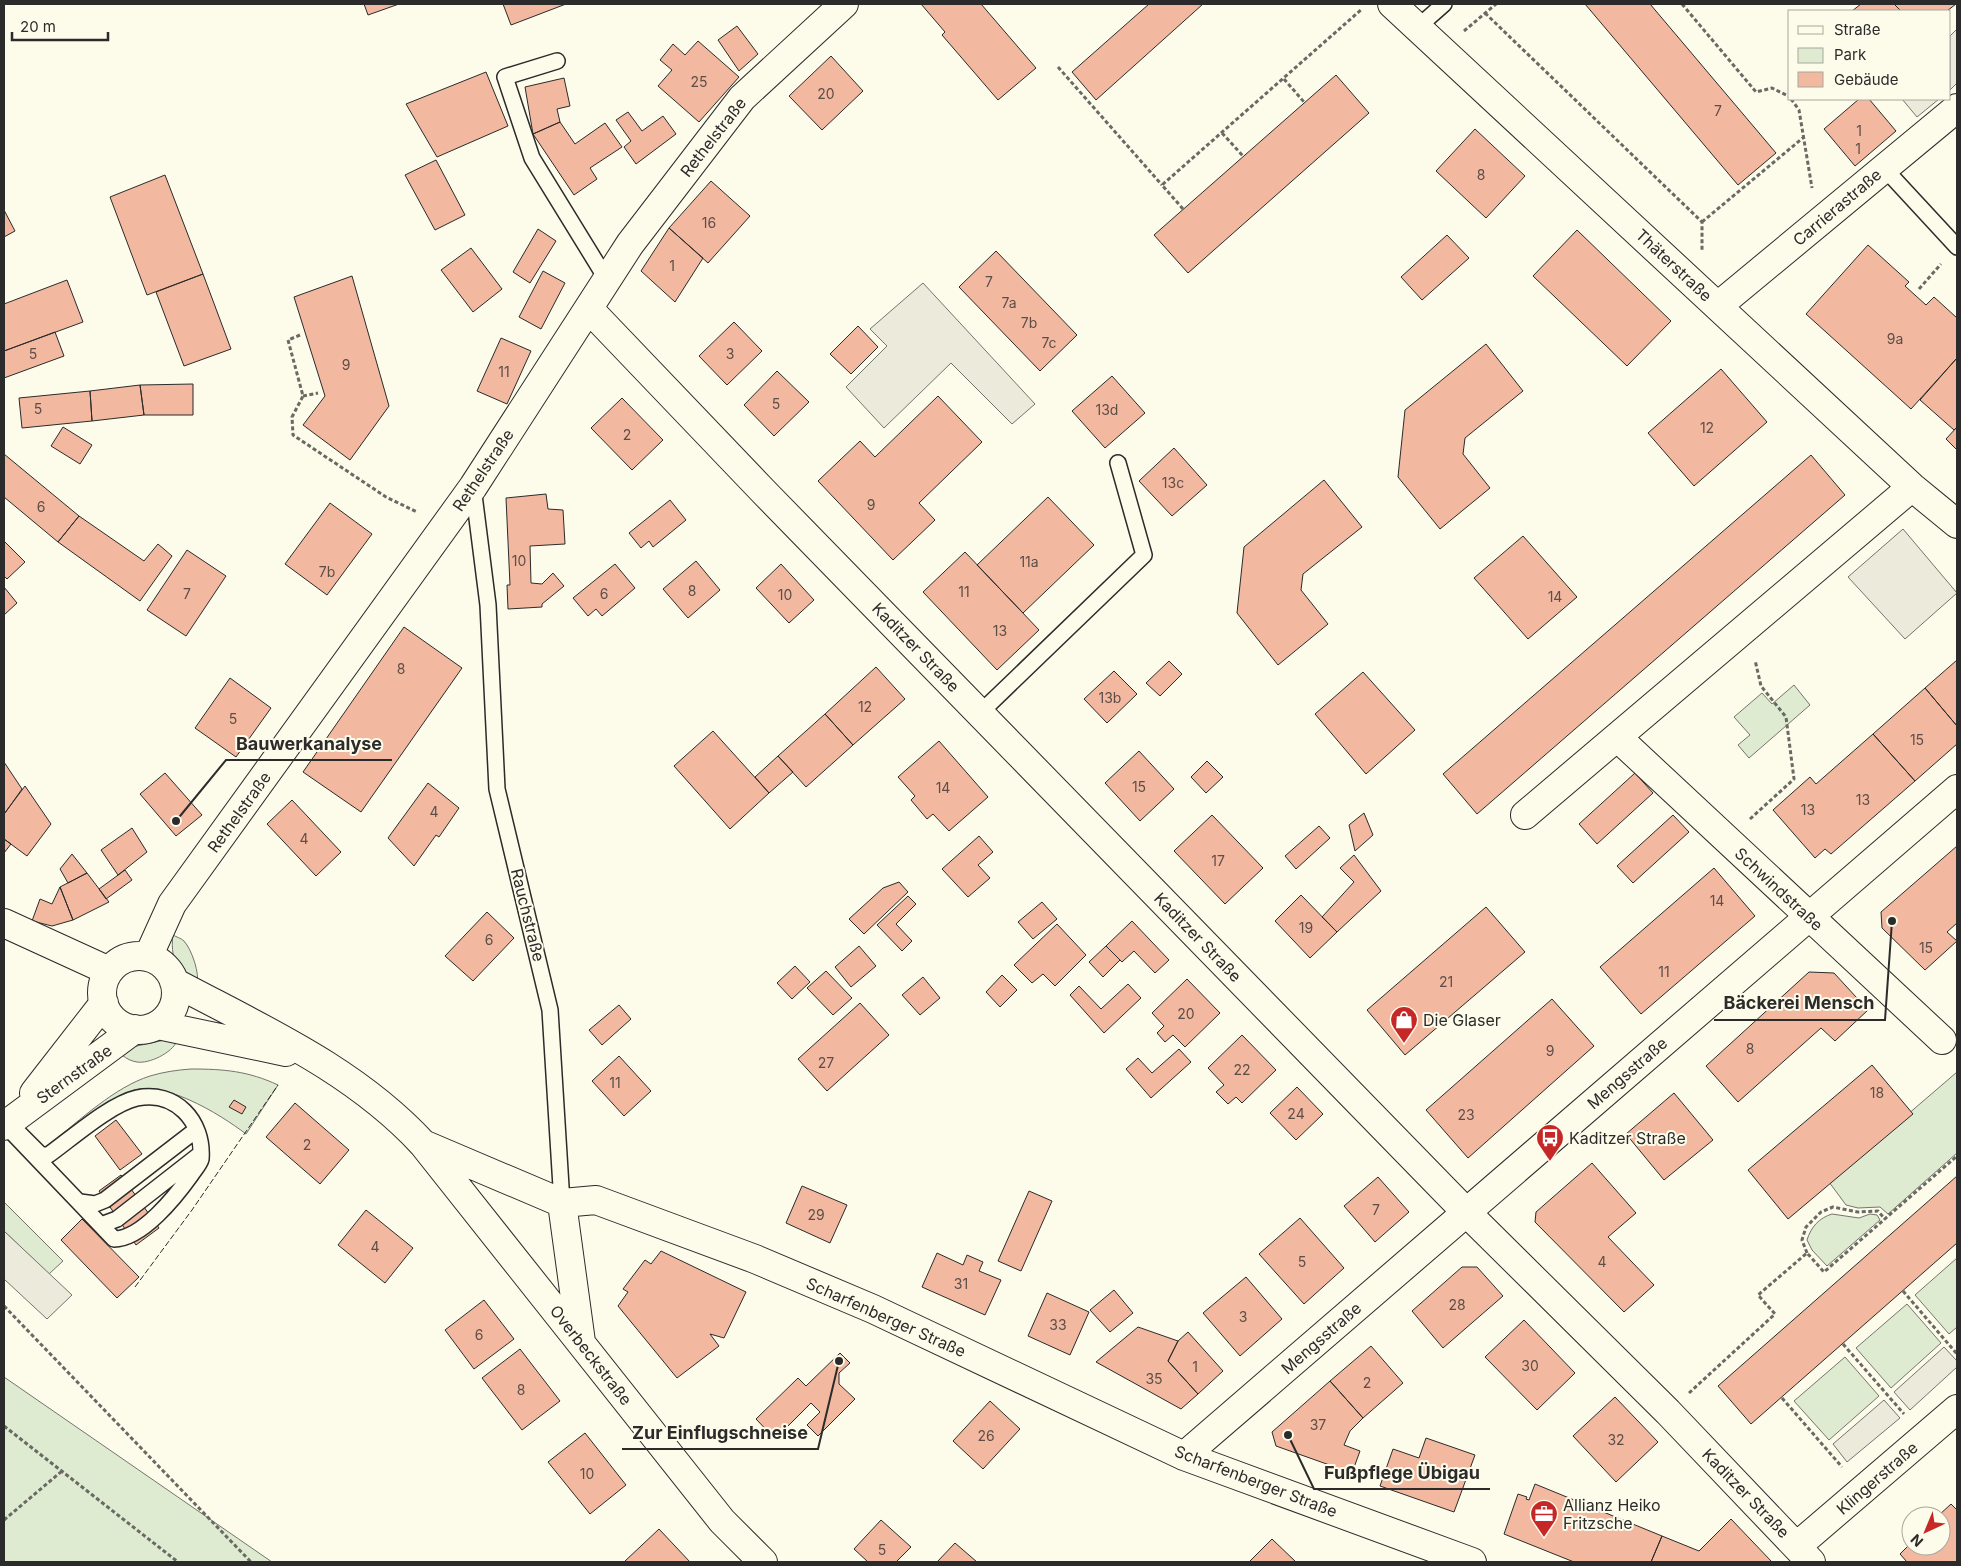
<svg xmlns="http://www.w3.org/2000/svg" width="1961" height="1566" viewBox="0 0 1961 1566" font-family="Inter,sans-serif">
  <style>
    .green { fill: #deebd1; stroke: #74746e }
    .parking { fill: #eceadb; stroke: #74746e }
    .building { fill: #f2b8a0; stroke: #2b2b2b }
    .lines { fill: none; stroke-linecap: round; stroke-linejoin: round }
    .lane-casing { stroke: #2b2b2b; stroke-width: 18 }
    .street-casing { stroke: #2b2b2b; stroke-width: 30 }
    .path { stroke: #6a6964; stroke-width: 3; stroke-dasharray: 4 2.5; stroke-linecap: butt }
    .lane { stroke: #fdfbea; stroke-width: 15 }
    .street { stroke: #fdfbea; stroke-width: 28 }
    .fence { stroke: #2b2b2b; stroke-width: 1; stroke-dasharray: 6 2.5; stroke-linecap: butt }
    .labels { text-anchor: middle; dominant-baseline: central; stroke-width: 4; stroke-linejoin: round; paint-order: stroke }
    .number-label { font-size: 14px; fill: #5d4e48 }
    .street-label { font-size: 16px; fill: #2b2b2b; stroke: #fdfbea }
    .poi-label { font-size: 16px; fill: #2b2b2b; stroke: #fdfbea; text-anchor: start }
    .leader { fill: none; stroke: #2b2b2b; stroke-width: 2 }
    .callout-dot { fill: #2b2b2b; stroke: #fdfbea; stroke-width: 2 }
    .callout-label { font-size: 18px; text-anchor: middle; font-weight: bold; fill: #2b2b2b; stroke: #fdfbea; stroke-width: 4; stroke-linejoin: round; paint-order: stroke }
  </style>
  <rect width="100%" height="100%" fill="#fdfbea"/>
  <path class="green" d="M1794,685l16,20 -61,53 -11,-13 12,-10 -16,-18 28,-24 10,11z
    M173,935c3,2 8,3 11,6 8,9 16,33 13,44 -5,-3 -13,-7 -16,-11 -8,-11 -10,-27 -8,-39z
    M165,1040l12,1c-5,12 -28,23 -40,21 -6,-1 -10,-3 -15,-7l10,-8z
    M191,1069c33,0 57,2 87,16l-32,49c-26,-20 -86,-57 -118,-42 -10,4 -18,11 -26,16 -17,12 -34,23 -51,35 29,-23 64,-56 99,-67 13,-4 27,-6 41,-7z
    M1957,1072v81l-69,61 -8,-7 -22,1 -12,-3 -17,-23z
    M4,1202l59,59 -14,13 -45,-43z
    M1832,1214l27,4 11,-4 7,1 3,5 -53,46 -15,-16 -5,-10c4,-13 12,-22 25,-26z
    M1957,1258v69l-8,7 -34,-39z
    M1907,1304l34,39 -50,45 -35,-40z
    M1845,1357l34,39 -50,44 -35,-39z
    M4,1377l268,185h-268z"/>
  <path class="parking" d="M1957,29v54l-7,7v-54z
    M1902,99h37l-22,18z
    M923,283l112,121 -23,20 -61,-61 -67,65 -38,-41 41,-41 -17,-17z
    M1903,529l54,64 -52,46 -57,-62z
    M4,1231l68,64 -25,24 -43,-40z
    M1944,1347l13,14v6l-47,43 -16,-18z
    M1884,1400l16,18 -53,44 -14,-18z"/>
  <path class="building" d="M364,4h35l-31,11z
    M503,4h63l-55,21z
    M921,4h60l55,64 -38,32 -56,-65 3,-3z
    M1149,4h54l-107,96 -24,-28z
    M1585,4h65l126,149 -38,32z
    M1861,4h33l7,7h-49z
    M1894,4h62l-9,7h-46z
    M737,26l21,28 -19,17 -21,-31z
    M698,41l41,36 -40,45 -41,-36 14,-16 -12,-10 13,-16 12,11z
    M831,56l32,35 -41,39 -33,-34z
    M486,72l22,54 -71,31 -31,-53z
    M1336,75l33,38 -181,160 -34,-38z
    M564,78l6,28 -13,3 3,13 -27,12 -8,-47z
    M1859,99h10l27,32 -41,35 -31,-37z
    M628,112l14,19 21,-15 13,18 -40,30 -12,-17 7,-6 -15,-21z
    M560,122l15,22 30,-21 17,24 -32,21 7,11 -23,16 -41,-61z
    M1475,129l50,47 -39,42 -50,-47z
    M436,160l29,55 -30,15 -30,-55z
    M165,175l38,99 -56,21 -37,-98z
    M711,181l39,35 -42,47 -39,-35z
    M4,210l11,21 -11,6z
    M669,228l34,30 -28,44 -34,-31z
    M538,229l18,12 -26,42 -17,-11z
    M1577,230l94,91 -44,45 -94,-90z
    M1447,235l22,23 -47,42 -21,-23z
    M1868,245l41,37 -4,4 21,19 8,-8 23,21v40l-46,51 -105,-95z
    M471,248l31,41 -29,23 -32,-42z
    M996,251l81,84 -37,36 -81,-84z
    M543,271l22,12 -24,46 -22,-12z
    M203,274l28,75 -47,17 -28,-74z
    M352,276l37,130 -39,54 -47,-35 22,-29 -31,-99z
    M67,280l16,42 -79,29v-47z
    M734,322l28,29 -35,34 -28,-29z
    M858,326l20,21 -27,27 -21,-20z
    M55,332l9,24 -60,22v-27z
    M501,338l30,13 -24,53 -30,-13z
    M1486,344l37,47 -58,47 -2,16 27,34 -50,41 -42,-52 7,-67z
    M1957,358v69l-3,3 -34,-30z
    M1721,369l46,53 -73,64 -46,-53z
    M777,371l32,31 -35,34 -30,-31z
    M1112,376l33,37 -40,35 -33,-37z
    M193,384v31h-49l-4,-30z
    M140,385l4,30 -52,6 -2,-30z
    M90,391l2,30 -70,7 -3,-30z
    M938,396l44,46 -63,61 16,17 -42,40 -75,-79 42,-40 15,16z
    M622,398l41,42 -31,30 -41,-42z
    M63,427l29,18 -12,19 -29,-18z
    M1957,427v23l-11,-11z
    M1174,448l33,37 -35,31 -33,-35z
    M4,454l75,62 -21,26 -54,-45z
    M1811,455l34,40 -368,319 -34,-40z
    M1324,480l38,47 -59,47 -2,16 27,34 -50,41 -41,-52 7,-66z
    M546,494l2,15 15,1 2,34 -35,2 1,37 11,1 11,-11 11,13 -22,18v3l-34,2 -1,-24h3l-4,-87z
    M1048,497l46,48 -71,68 -46,-48z
    M670,500l16,20 -33,27 -4,-6 -8,7 -12,-15z
    M330,503l42,31 -45,61 -42,-31z
    M79,516l65,45 14,-17 14,12 -32,45 -82,-59z
    M1523,536l54,61 -49,42 -54,-61z
    M4,541l21,21 -18,17 -3,-3z
    M187,550l39,26 -40,60 -39,-26z
    M965,552l74,78 -42,40 -74,-78z
    M696,561l24,29 -32,28 -25,-29z
    M615,564l20,24 -33,28 -6,-7 -8,7 -15,-18z
    M781,564l33,36 -25,23 -33,-35z
    M4,587l13,16 -13,12z
    M404,627l58,41 -101,144 -58,-40z
    M1957,660v66l-32,-38z
    M1169,661l13,13 -22,22 -14,-13z
    M876,667l29,32 -52,46 -28,-31z
    M1114,671l23,23 -30,29 -23,-24z
    M1363,672l52,58 -49,44 -51,-60z
    M230,678l41,30 -35,49 -41,-29z
    M1925,688l32,38v18l-42,37 -42,-47z
    M825,714l28,31 -47,42 -28,-31z
    M713,731l56,62 -39,36 -56,-63z
    M1873,734l42,47 -84,73 -6,-5 -10,9 -42,-48 37,-33 6,7z
    M939,741l49,56 -39,34 -16,-17 -6,5 -16,-19 4,-4 -17,-19z
    M1139,751l35,38 -34,32 -35,-38z
    M778,756l15,16 -24,21 -14,-16z
    M1207,761l16,16 -17,16 -15,-16z
    M4,762l18,27 -17,24 -1,-1z
    M165,773l37,42 -26,21 -36,-42z
    M1635,773l18,20 -56,51 -18,-20z
    M428,783l31,25 -20,29 -3,-2 -22,31 -26,-28z
    M25,786l26,38 -24,32 -23,-17v-25z
    M292,800l49,52 -25,24 -49,-52z
    M1364,813l9,22 -18,16 -6,-26z
    M1212,815l51,53 -38,36 -51,-53z
    M1673,815l16,17 -56,51 -16,-17z
    M1319,826l11,12 -34,31 -11,-13z
    M132,828l15,24 -29,23 -17,-25z
    M979,836l14,16 -15,13 12,13 -22,19 -26,-28z
    M4,839l7,5 -7,9z
    M1957,846v77l-10,9 10,9 -32,29 -43,-42 -1,-16z
    M72,854l15,19 -19,10 -8,-14z
    M1354,855l27,36 -44,41 -15,-15 32,-35 -14,-14z
    M1714,868l41,48 -114,98 -41,-47z
    M125,870l7,10 -26,19 -7,-10z
    M87,873l22,29 -36,18 -13,-33z
    M899,882l9,10 -44,42 -15,-15 34,-31z
    M60,887l13,33 -21,6 -20,-5 8,-22 12,5z
    M1301,895l36,37 -27,26 -35,-37z
    M908,896l8,8 -20,20 16,17 -10,10 -25,-26z
    M1042,902l15,17 -24,20 -15,-17z
    M1486,907l39,45 -120,103 -38,-45z
    M487,912l27,26 -41,43 -28,-25z
    M1132,921l37,39 -14,13 -21,-22 -12,11 -16,-16z
    M1057,924l29,31 -31,31 -12,-12 -11,9 -18,-18z
    M859,946l17,20 -25,21 -16,-20z
    M1106,946l14,14 -17,17 -14,-15z
    M795,966l15,16 -18,17 -15,-16z
    M826,971l26,27 -19,17 -26,-27z
    M1809,972l25,1 34,37 -33,31 -14,-13 -83,74 -32,-36z
    M1002,975l15,15 -17,17 -14,-15z
    M923,977l17,21 -20,17 -18,-20z
    M1187,979l33,34 -35,34 -12,-12 -8,7 -8,-9 7,-7 -12,-13z
    M1128,984l13,14 -37,35 -34,-38 9,-9 22,23z
    M1552,999l42,47 -126,112 -42,-48z
    M860,1003l29,32 -62,56 -29,-32z
    M619,1005l12,14 -29,26 -13,-15z
    M1242,1035l34,35 -34,33 -6,-6 -8,7 -12,-12 8,-7 -16,-17z
    M1179,1049l12,13 -40,36 -25,-29 12,-11 14,15z
    M619,1056l32,35 -27,25 -32,-35z
    M1872,1065l41,49 -125,105 -40,-49z
    M1297,1087l26,27 -27,26 -26,-27z
    M1674,1093l39,47 -49,40 -38,-46z
    M234,1100l12,7 -4,7 -13,-7z
    M295,1103l54,47 -29,34 -54,-47z
    M116,1120l26,34 -22,16 -25,-34z
    M1592,1163l44,50 -28,24 46,48 -30,27 -89,-90 1,-10z
    M121,1175l38,53 -23,17 -37,-54z
    M1957,1176v67l-206,181 -33,-38z
    M1378,1177l31,35 -34,30 -31,-36z
    M802,1186l45,19 -17,38 -44,-20z
    M1029,1191l23,10 -31,70 -23,-10z
    M366,1210l47,38 -28,35 -47,-38z
    M1300,1218l44,50 -40,36 -45,-50z
    M82,1219l57,58 -22,21 -56,-58z
    M661,1251l85,41 -22,46 -14,-4 9,12 -42,32 -59,-72 10,-14 -5,-3 22,-29 6,4z
    M937,1253l26,12 4,-10 16,7 -4,9 22,9 -16,35 -63,-28z
    M1462,1267h15l26,29 -60,52 -31,-37z
    M1246,1277l36,42 -42,37 -37,-43z
    M1114,1290l19,23 -23,19 -20,-22z
    M1047,1293l42,19 -19,43 -42,-19z
    M484,1300l30,39 -40,30 -29,-39z
    M1524,1320l51,53 -38,37 -52,-53z
    M1138,1327l40,14 -10,20 30,33 -17,15 -85,-47z
    M1188,1332l35,39 -25,23 -30,-33 10,-20z
    M1371,1346l32,37 -40,35 -33,-37z
    M520,1349l40,52 -38,29 -40,-52z
    M840,1353l10,10 -11,10v11l16,15 -37,37 -11,-11 13,-13 -9,-9 -36,36 -19,-20 42,-41 8,8z
    M1330,1381l33,37 -13,13 -6,14 16,6 -8,22 -76,-27 -4,-14z
    M1615,1397l43,45 -42,40 -43,-46z
    M990,1401l30,28 -37,40 -30,-28z
    M585,1433l41,52 -36,29 -42,-52z
    M1426,1438l49,17 -21,57 -74,-26 13,-37 26,9z
    M1535,1484l127,52 -11,26h-77l-70,-28 14,-40 9,3 -1,2 3,1z
    M1951,1504l6,6v52h-50l-7,-8 11,-11v3h30v-30h-3z
    M1731,1519l41,43h-121l11,-26 37,15z
    M881,1520l30,27 -15,15h-28l-14,-13z
    M659,1529l31,33h-66z
    M1272,1539l24,23h-47z
    M955,1543l22,19h-40z"/>
  <g class="lines">
    <defs>
      <path id="lane" d="M1418,27l26,-23
        M557,61l-52,16 27,81 75,122
        M1884,168l73,79
        M473,487l15,118 9,184 53,221 12,193
        M980,713l164,-158 -26,-92
        M5,1125l109,114c28,0 62,-43 77,-64 3,-5 9,-11 10,-16 3,-38 -26,-69 -64,-61 -27,6 -66,41 -90,58l-7,-2 -31,-31
        M80,1202l15,2 10,-4 91,-70
        M101,1225l16,-6 82,-64"/>
      <path id="street" d="M1392,4l520,483 45,37
        M1718,306l239,-198
        M589,309l174,182 703,721 202,200 143,150
        M1617,737l325,303
        M1525,815l387,-328
        M4,923l105,48
        M102 993a37 37 0 1 1 74 0a37 37 0 1 1-74 0Z
        M148,957l24,-53 301,-417 157,-243 112,-146 102,-94
        M174,982c88,47 181,88 249,162l299,377 41,41
        M158,1025l128,27
        M34,1093l70,-90
        M4,1126l131,-97
        M423,1144l139,59 34,-3 159,59 118,50 311,147 288,106
        M562,1203l19,139
        M1184,1456l773,-667
        M1797,1546l160,-137"/>
    </defs>
    <use href="#lane" class="lane-casing"/>
    <use href="#street" class="street-casing"/>
    <path class="path" d="M1682,4l74,88 16,-4 18,9
      M1485,13l217,209v29
      M1464,31l32,-27
      M1058,67l104,118
      M1284,79l20,23
      M1791,99l8,11 13,78
      M1222,133l21,23
      M1183,209l-21,-24 200,-176
      M1702,222l102,-85
      M1919,289l22,-25
      M300,335l-12,5 15,56 -11,21 1,18 93,62 31,15
      M303,396l15,-3
      M1750,819l44,-40 -8,-62 -25,-31 -6,-26
      M1807,1253l-5,-13 4,-13 15,-15 12,-5 25,5 20,-1 7,8
      M1903,1291l54,63
      M4,1306l247,256
      M1843,1344l61,70
      M1689,1393l86,-79 -17,-19 49,-42 17,19 133,-116
      M1782,1398l60,69
      M4,1426l174,136
      M4,1520l58,-49"/>
    <use href="#lane" class="lane"/>
    <use href="#street" class="street"/>
    <path class="fence" d="M135,1287l57,-77 86,-125"/>
  </g>
  <defs>
    <symbol id="shop-pin" viewBox="-11 -11 22 30"><path d="M0 17L-7.5 6A9.5 9.5 0 1 1 7.5 6Z" fill="#c62828" stroke="#fdfbea"/><path d="M-5-2.5h2.3a2.7 3.5 0 0 1 5.4 0H5L5.5 6h-11ZM-1.5-2.5h3a1.5 2.3 0 0 0-3 0Z" fill="#fff"/></symbol>
    <symbol id="bus-pin" viewBox="-11 -11 22 30"><path d="M0 17L-7.5 6A9.5 9.5 0 1 1 7.5 6Z" fill="#c62828" stroke="#fdfbea"/><path d="M-5-6H5V4H4V6H2V4H-2V6H-4V4H-5ZM-3.5-4V0h7V-4ZM-3.5 1.2v1.5H-2V1.2ZM2 1.2v1.5H3.5V1.2Z" fill="#fff"/></symbol>
    <symbol id="office-pin" viewBox="-11 -11 22 30"><path d="M0 17L-7.5 6A9.5 9.5 0 1 1 7.5 6Z" fill="#c62828" stroke="#fdfbea"/><path d="M-6-3h4V-5.5h4V-3h4V5H-6ZM-1-4.5V-3h2v-1.5ZM-6 0V1H6V0Z" fill="#fff"/></symbol>
  </defs>
  <g fill-rule="evenodd">
    <use href="#shop-pin" x="1388" y="1004" width="32" height="43"/>
    <use href="#bus-pin" x="1534" y="1122" width="32" height="43"/>
    <use href="#office-pin" x="1528" y="1498" width="32" height="43"/>
  </g>
  <g class="labels">
    <g class="number-label">
      <text x="699" y="81">25</text>
      <text x="826" y="93">20</text>
      <text x="1718" y="110">7</text>
      <text x="1859" y="130">1</text>
      <text x="1858" y="148">1</text>
      <text x="1481" y="174">8</text>
      <text x="709" y="222">16</text>
      <text x="672" y="265">1</text>
      <text x="989" y="281">7</text>
      <text x="1009" y="302">7a</text>
      <text x="1029" y="322">7b</text>
      <text x="1895" y="338">9a</text>
      <text x="1049" y="342">7c</text>
      <text x="33" y="353">5</text>
      <text x="730" y="353">3</text>
      <text x="346" y="364">9</text>
      <text x="504" y="371">11</text>
      <text x="776" y="403">5</text>
      <text x="38" y="408">5</text>
      <text x="1107" y="409">13d</text>
      <text x="1707" y="427">12</text>
      <text x="627" y="434">2</text>
      <text x="1173" y="482">13c</text>
      <text x="871" y="504">9</text>
      <text x="41" y="506">6</text>
      <text x="519" y="560">10</text>
      <text x="1029" y="561">11a</text>
      <text x="327" y="571">7b</text>
      <text x="692" y="590">8</text>
      <text x="964" y="591">11</text>
      <text x="187" y="593">7</text>
      <text x="604" y="593">6</text>
      <text x="785" y="594">10</text>
      <text x="1555" y="596">14</text>
      <text x="1000" y="630">13</text>
      <text x="401" y="668">8</text>
      <text x="1110" y="697">13b</text>
      <text x="865" y="706">12</text>
      <text x="233" y="718">5</text>
      <text x="1917" y="739">15</text>
      <text x="1139" y="786">15</text>
      <text x="943" y="787">14</text>
      <text x="1863" y="799">13</text>
      <text x="1808" y="809">13</text>
      <text x="434" y="811">4</text>
      <text x="304" y="838">4</text>
      <text x="1218" y="860">17</text>
      <text x="1717" y="900">14</text>
      <text x="1306" y="927">19</text>
      <text x="489" y="939">6</text>
      <text x="1926" y="947">15</text>
      <text x="1664" y="971">11</text>
      <text x="1446" y="981">21</text>
      <text x="1186" y="1013">20</text>
      <text x="1750" y="1048">8</text>
      <text x="1550" y="1050">9</text>
      <text x="826" y="1062">27</text>
      <text x="1242" y="1069">22</text>
      <text x="615" y="1082">11</text>
      <text x="1877" y="1092">18</text>
      <text x="1296" y="1113">24</text>
      <text x="1466" y="1114">23</text>
      <text x="307" y="1144">2</text>
      <text x="1376" y="1209">7</text>
      <text x="816" y="1214">29</text>
      <text x="375" y="1246">4</text>
      <text x="1302" y="1261">5</text>
      <text x="1602" y="1261">4</text>
      <text x="961" y="1283">31</text>
      <text x="1457" y="1304">28</text>
      <text x="1243" y="1316">3</text>
      <text x="1058" y="1324">33</text>
      <text x="479" y="1334">6</text>
      <text x="1530" y="1365">30</text>
      <text x="1195" y="1366">1</text>
      <text x="1154" y="1378">35</text>
      <text x="1367" y="1382">2</text>
      <text x="521" y="1389">8</text>
      <text x="1318" y="1424">37</text>
      <text x="986" y="1435">26</text>
      <text x="1616" y="1439">32</text>
      <text x="587" y="1473">10</text>
      <text x="882" y="1549">5</text>
    </g>
    <g class="street-label">
      <text transform="translate(713 137) rotate(-52)">Rethelstraße</text>
      <text transform="translate(1837 207) rotate(-40)">Carrierastraße</text>
      <text transform="translate(1674 265) rotate(43)">Thäterstraße</text>
      <text transform="translate(483 470) rotate(-56)">Rethelstraße</text>
      <text transform="translate(916 647) rotate(46)">Kaditzer Straße</text>
      <text transform="translate(239 812) rotate(-54)">Rethelstraße</text>
      <text transform="translate(1779 889) rotate(43)">Schwindstraße</text>
      <text transform="translate(528 915) rotate(76)">Rauchstraße</text>
      <text transform="translate(1198 937) rotate(46)">Kaditzer Straße</text>
      <text transform="translate(1627 1073) rotate(-41)">Mengsstraße</text>
      <text transform="translate(74 1074) rotate(-36)">Sternstraße</text>
      <text transform="translate(886 1317) rotate(24)">Scharfenberger Straße</text>
      <text transform="translate(1321 1338) rotate(-41)">Mengsstraße</text>
      <text transform="translate(591 1355) rotate(52)">Overbeckstraße</text>
      <text transform="translate(1877 1478) rotate(-41)">Klingerstraße</text>
      <text transform="translate(1256 1481) rotate(21)">Scharfenberger Straße</text>
      <text transform="translate(1746 1493) rotate(46)">Kaditzer Straße</text>
    </g>
    <g class="poi-label">
      <text x="1423" y="1020">Die Glaser</text>
      <text x="1569" y="1138">Kaditzer Straße</text>
      <text x="1563" y="1505">Allianz Heiko<tspan x="1563" dy="18">Fritzsche</tspan></text>
    </g>
  </g>
  <path class="leader" d="M176 821L226 760H392M1892 921L1885 1020H1714M839 1361L818 1449H622M1288 1435L1314 1489H1490"/>
  <g class="callout-dot">
    <circle cx="176" cy="821" r="5"/>
    <circle cx="1892" cy="921" r="5"/>
    <circle cx="839" cy="1361" r="5"/>
    <circle cx="1288" cy="1435" r="5"/>
  </g>
  <g class="callout-label">
    <text x="309" y="750">Bauwerkanalyse</text>
    <text x="1799" y="1009">Bäckerei Mensch</text>
    <text x="720" y="1439">Zur Einflugschneise</text>
    <text x="1402" y="1479">Fußpflege Übigau</text>
  </g>
  <rect width="1961" height="1566" fill="none" stroke="#2b2b2b" stroke-width="10"/>
  <rect x="1788" y="10" width="162" height="90" fill="#fdfbea" stroke="#a9a89e"/>
  <rect x="1798" y="26" width="25" height="8" fill="#fdfbea" stroke="#a9a89e"/>
  <text x="1834" y="35" font-size="15" fill="#2b2b2b">Straße</text>
  <rect x="1798" y="48" width="25" height="15" fill="#deebd1" stroke="#a9a89e"/>
  <text x="1834" y="60" font-size="15" fill="#2b2b2b">Park</text>
  <rect x="1798" y="72" width="25" height="15" fill="#f2b8a0" stroke="#a9a89e"/>
  <text x="1834" y="85" font-size="15" fill="#2b2b2b">Gebäude</text>
  <g transform="translate(1926 1531) rotate(224)"><circle r="24" fill="#fdfbea" stroke="#a9a89e"/>
  <path d="M0-4L9 19L0 12L-9 19Z" fill="#c62828"/>
  <text y="-8" font-size="14" font-weight="bold" text-anchor="middle" fill="#2b2b2b">N</text>
  </g>
  <path d="M12 32v8h96v-8" fill="none" stroke="#2b2b2b" stroke-width="2.5"/>
  <text x="20" y="32" font-size="15" fill="#2b2b2b" stroke="#fdfbea" stroke-width="4" paint-order="stroke">20 m</text>
</svg>
